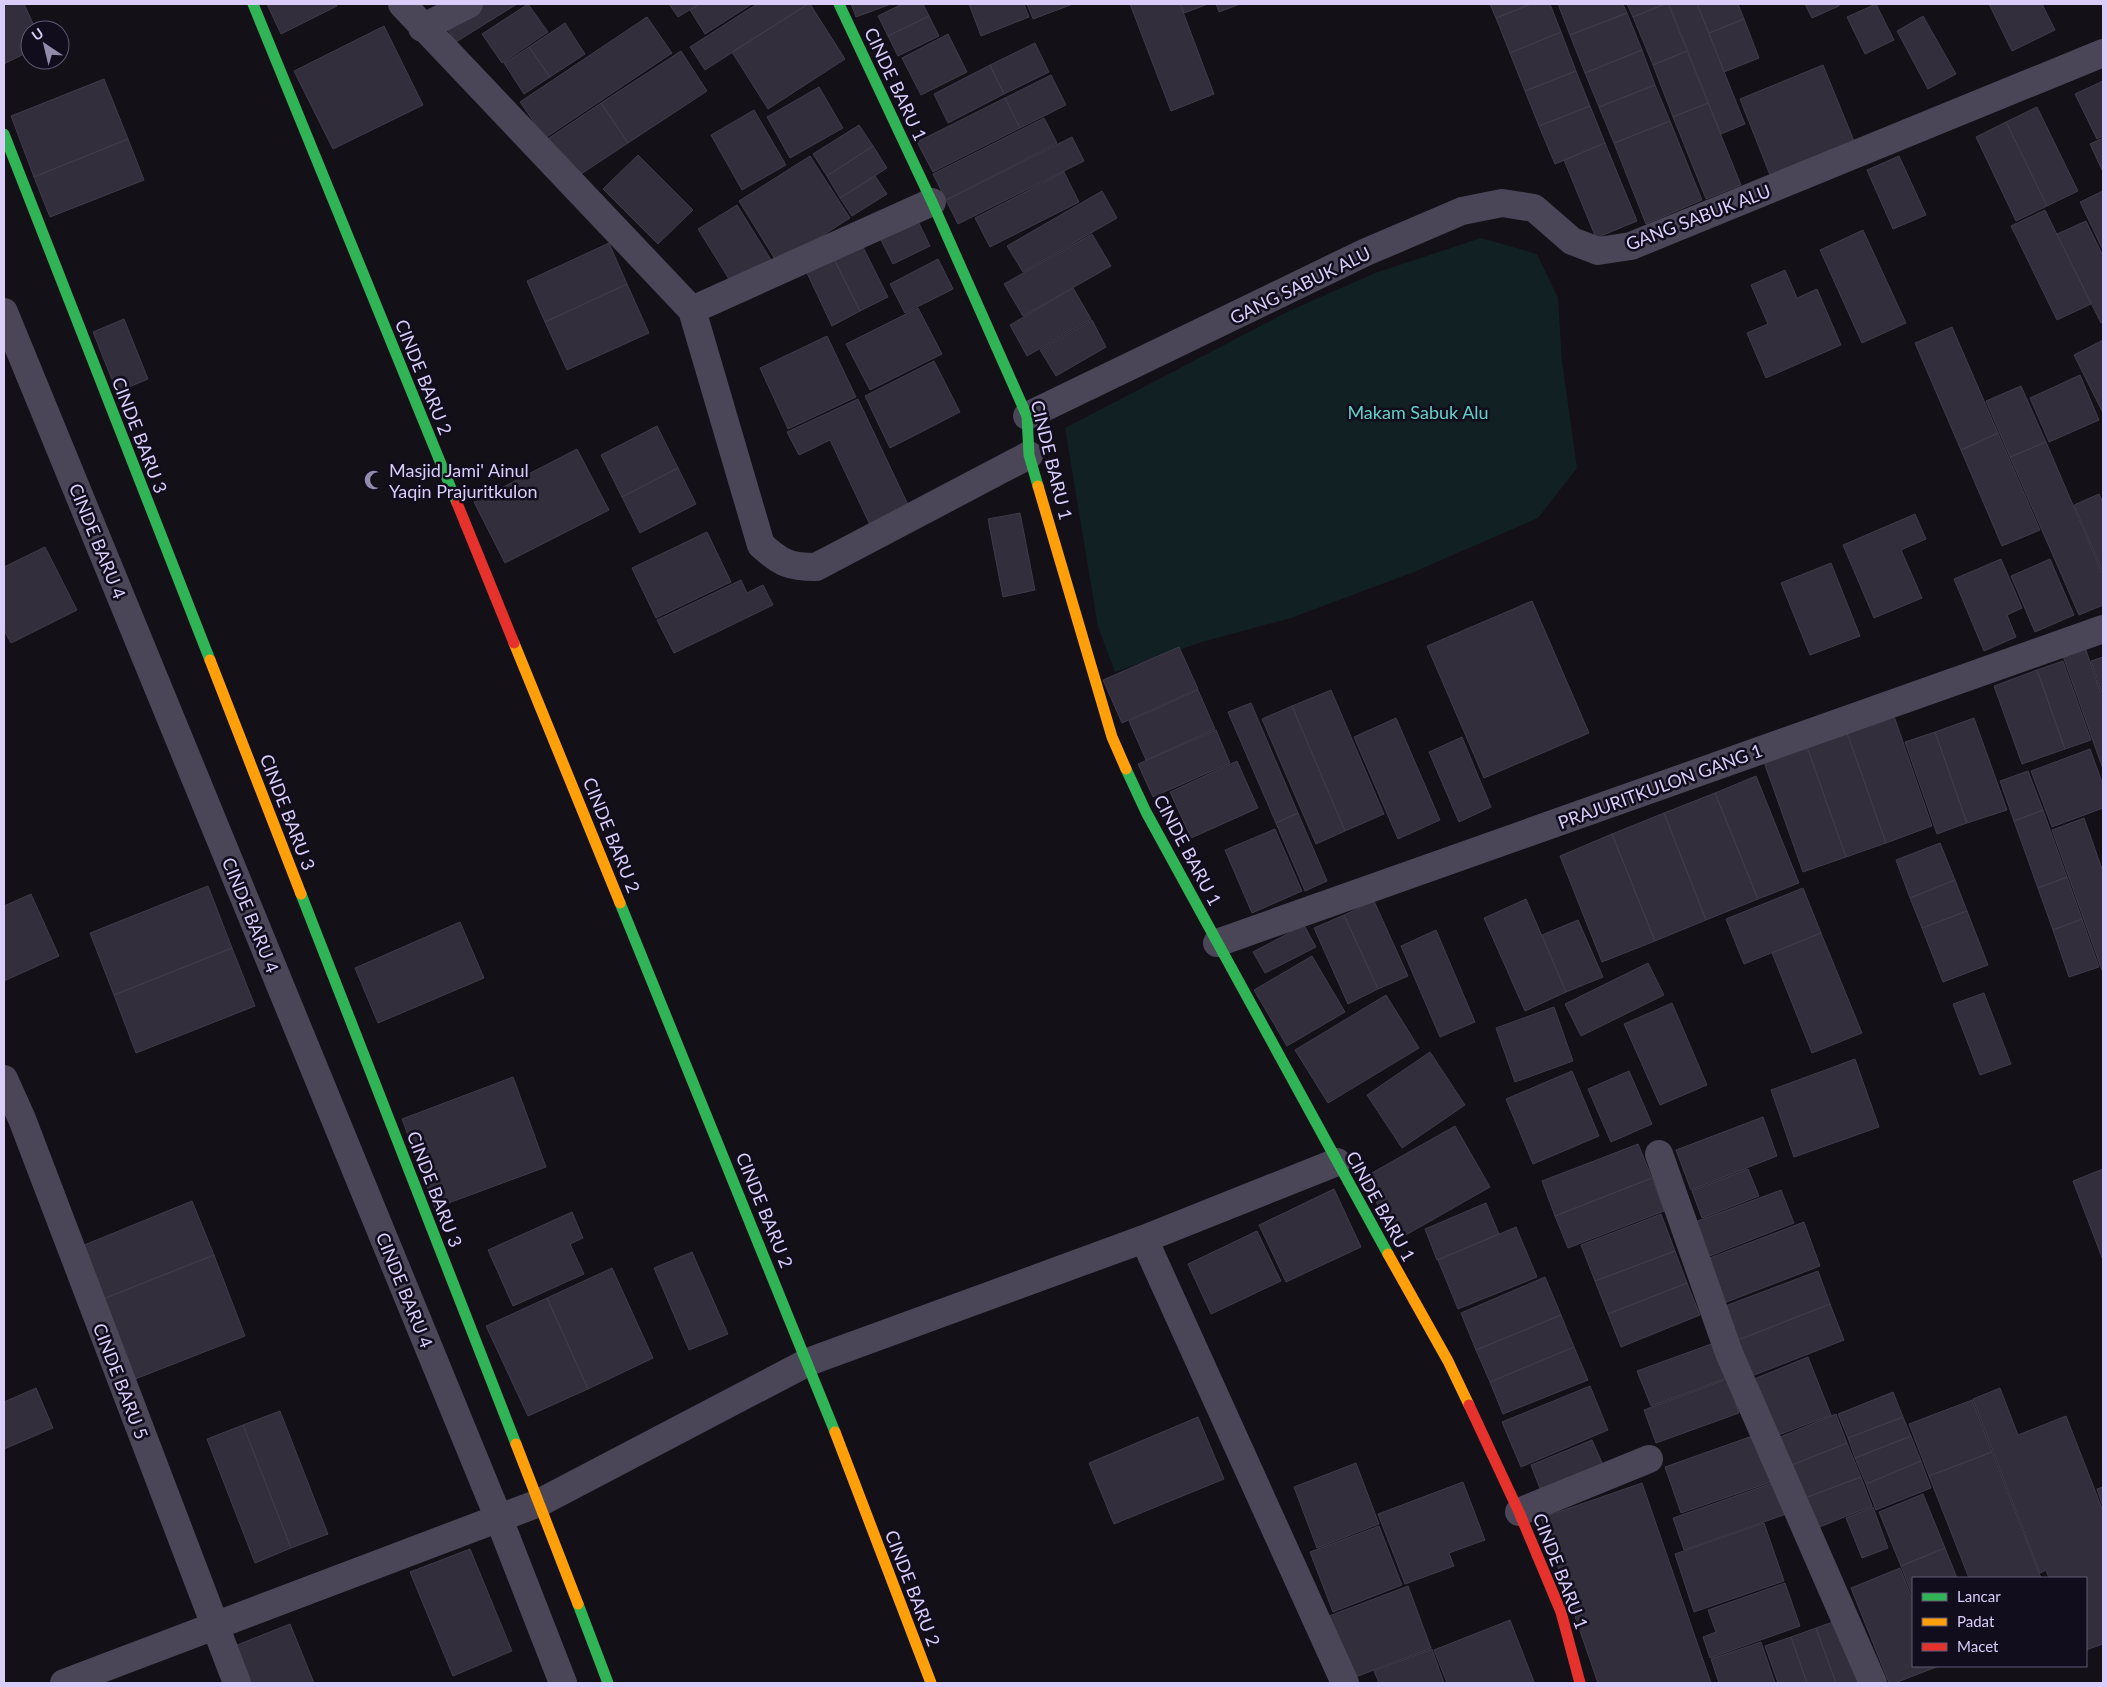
<svg xmlns="http://www.w3.org/2000/svg" width="2107" height="1687" viewBox="0 0 2107 1687" font-family="Lato,sans-serif">
  <style>
    .green { fill: #112023 }
    .building { fill: #332e3b; stroke: #413a4b }
    .lines { fill: none; stroke-linecap: round; stroke-linejoin: round }
    .street { stroke: #4a4658; stroke-width: 28 }
    .fast { stroke: #30b455; stroke-width: 11 }
    .slow { stroke: #ff9f0a; stroke-width: 11 }
    .jam { stroke: #e5322d; stroke-width: 11 }
    .labels { text-anchor: middle; dominant-baseline: central; stroke-width: 5; stroke-linejoin: round; paint-order: stroke }
    .street-label { font-size: 18px; fill: #dacdfa; stroke: #120d1c }
    .park-label { font-size: 18px; fill: #61d2c9; stroke: #120d1c }
    .poi-label { font-size: 18px; fill: #dacdfa; stroke: #120d1c; text-anchor: start }
  </style>
  <rect width="100%" height="100%" fill="#131018"/>
  <path class="green" d="M1481,238l56,16 21,44 4,63 15,107 -39,50 -124,54 -123,46 -89,24 -87,30 -17,-45 -33,-199 224,-117 86,-38z"/>
  <path class="building" d="M4,4h20l12,26h-6v21l-26,13z
    M267,4h69l1,2 -56,28z
    M481,4h36l-61,38 -10,-15z
    M528,4l20,28 -46,31 -20,-29z
    M669,4h30l-21,13z
    M700,4h52l-47,30 -15,-24z
    M757,4h51l-103,66 -15,-23z
    M808,4h2l35,55 -77,50 -36,-57z
    M851,4h40l-35,13z
    M902,4h21l6,12 -41,20 -10,-20z
    M969,4h55l5,13 -48,19z
    M1027,4h46l-40,15z
    M1130,4h50l34,90 -43,17z
    M1181,4h27l-24,9z
    M1216,4h24l-21,8z
    M1490,4h41l-35,14z
    M1531,4h19l11,28 -51,21 -14,-35z
    M1558,4h65l4,9 -57,22z
    M1627,4h38l-32,13z
    M1665,4h3l19,47 -34,14 -20,-48z
    M1669,4h28l48,120 -24,10z
    M1697,4h41l6,15 -35,14z
    M1805,4h34v2l-27,12z
    M1876,4l18,36 -29,14 -18,-37z
    M1989,4h53l13,26 -43,21z
    M1627,13l15,37 -57,23 -15,-38z
    M929,16l10,20 -41,20 -10,-20z
    M1923,16l33,58 -28,15 -31,-58z
    M647,17l25,36 -127,85 -25,-36z
    M1744,19l15,39 -35,14 -15,-39z
    M565,23l20,31 -35,23 -21,-30z
    M384,26l39,79 -90,44 -39,-78z
    M1561,32l15,39 -51,20 -15,-38z
    M948,34l19,38 -46,23 -19,-37z
    M1035,43l14,29 -45,22 -14,-29z
    M529,47l21,30 -26,17 -20,-31z
    M1642,50l13,35 -56,22 -14,-34z
    M681,51l26,40 -79,52 -27,-40z
    M1687,51l21,52 -35,14 -20,-52z
    M990,65l14,29 -56,29 -14,-29z
    M1823,65l33,81 -84,34 -32,-81z
    M1576,71l14,35 -51,20 -14,-35z
    M1051,75l15,30 -46,23 -15,-30z
    M104,79l24,60 -94,38 -23,-61z
    M2103,81v55l-6,3 -22,-45z
    M1655,85l15,36 -56,22 -15,-36z
    M819,87l24,41 -53,30 -23,-41z
    M1005,98l15,30 -87,44 -16,-30z
    M601,103l27,40 -56,37 -26,-40z
    M1708,103l33,82 -35,14 -33,-82z
    M1590,106l15,37 -50,21 -16,-38z
    M2037,107l41,84 -31,15 -41,-84z
    M754,110l32,55 -44,25 -31,-55z
    M1044,118l13,25 -111,57 -13,-26z
    M1670,121l32,79 -56,24 -32,-81z
    M2006,122l41,84 -31,15 -40,-84z
    M859,125l14,21 -46,30 -14,-22z
    M1072,137l12,24 -126,63 -12,-24z
    M2103,138v34l-13,-28z
    M128,139l16,41 -94,37 -16,-40z
    M1605,143l32,78 -41,17 -32,-78z
    M873,146l14,22 -47,30 -13,-22z
    M638,155l55,55 -35,34 -55,-55z
    M810,156l40,62 -72,46 -39,-63z
    M1899,156l27,59 -33,14 -26,-59z
    M1064,172l15,30 -89,45 -15,-29z
    M875,176l12,18 -35,22 -12,-18z
    M1102,191l15,27 -94,54 -16,-26z
    M2103,191v59l-23,-48z
    M737,205l36,58 -39,24 -36,-58z
    M2045,210l46,94 -34,16 -46,-94z
    M916,217l14,29 -37,18 -14,-28z
    M2086,221l17,35v66l-2,1 -44,-89z
    M1863,230l43,93 -44,20 -42,-93z
    M1092,234l19,32 -88,50 -19,-32z
    M609,243l18,41 -82,38 -18,-41z
    M862,245l26,52 -28,14 -26,-52z
    M834,259l26,52 -28,15 -25,-53z
    M938,259l15,30 -48,24 -15,-29z
    M1785,270l12,28 20,-9 24,56 -75,33 -19,-45 21,-9 -17,-39z
    M627,284l22,49 -82,37 -22,-48z
    M1073,288l18,31 -64,37 -17,-31z
    M918,308l24,46 -72,36 -24,-46z
    M124,319l24,60 -31,13 -24,-60z
    M1092,320l14,27 -50,29 -16,-26z
    M1952,327l46,106 -37,17 -46,-107z
    M827,336l29,61 -68,32 -28,-61z
    M2103,340v73l-29,-58z
    M934,361l26,51 -70,36 -25,-52z
    M2080,375l19,45 -50,22 -19,-44z
    M2021,386l25,56 -36,15 -24,-56z
    M858,399l52,110 -39,18 -41,-87 -31,15 -12,-23z
    M657,426l21,42 -56,29 -21,-42z
    M1998,433l42,97 -38,16 -41,-96z
    M2046,442l57,133v30l-24,10 -69,-158z
    M577,449l32,61 -104,53 -31,-61z
    M678,468l18,36 -56,29 -18,-36z
    M2099,494l4,9v69l-29,-67z
    M1020,513l15,77 -32,7 -15,-78z
    M1915,514l11,25 -25,11 21,48 -48,20 -31,-73z
    M707,532l24,50 -75,36 -24,-50z
    M45,547l32,63 -66,33 -7,-13v-63z
    M2001,559l21,49 -15,7 9,22 -32,14 -30,-72z
    M2050,559l24,56 -39,17 -24,-56z
    M1831,563l29,73 -50,19 -29,-72z
    M741,580l6,13 16,-8 10,20 -99,48 -17,-33z
    M1532,601l57,132 -105,45 -57,-132z
    M1179,647l19,42 -76,34 -19,-43z
    M2085,647l18,53v69l-40,-113z
    M2103,657v39l-12,-35z
    M2063,661l28,79 -26,9 -28,-79z
    M2037,670l28,79 -43,15 -28,-78z
    M1198,690l17,39 -69,31 -17,-39z
    M1331,690l53,124 -39,17 -53,-125z
    M1251,703l47,110 -22,10 -48,-111z
    M1292,706l53,125 -29,13 -54,-125z
    M1894,716l38,110 -46,17 -39,-110z
    M1396,718l44,102 -42,19 -44,-102z
    M1974,718l33,92 -40,13 -32,-91z
    M1216,730l14,33 -77,34 -15,-33z
    M1935,732l32,91 -30,11 -32,-92z
    M1847,733l39,110 -40,14 -39,-110z
    M1462,737l29,70 -32,15 -30,-70z
    M1807,747l39,110 -43,15 -39,-110z
    M2090,749l13,36v23l-51,19 -21,-56z
    M1237,761l21,47 -67,30 -21,-46z
    M2028,771l15,39 -29,11 -14,-40z
    M1756,776l43,107 -41,16 -43,-106z
    M1715,793l43,106 -52,21 -42,-107z
    M2043,810l24,67 -29,11 -24,-67z
    M1298,813l29,68 -22,10 -29,-68z
    M1664,813l42,107 -51,21 -43,-107z
    M2084,818l18,51 1,-1v105l-51,-143z
    M1275,829l27,62 -50,22 -27,-63z
    M1612,834l43,107 -53,21 -42,-106z
    M1940,843l15,37 -45,18 -14,-38z
    M2067,877l15,42 -29,11 -15,-42z
    M1955,880l12,31 -45,17 -12,-30z
    M208,886l24,62 -118,47 -24,-62z
    M1803,888l18,45 -77,31 -18,-45z
    M31,894l28,62 -55,25v-75z
    M1526,899l40,93 -41,19 -41,-93z
    M1374,901l34,75 -30,13 -34,-74z
    M1967,911l21,54 -45,17 -21,-54z
    M1344,915l34,74 -30,15 -34,-76z
    M2082,919l17,48 -30,10 -16,-47z
    M1578,920l25,57 -37,15 -24,-57z
    M460,922l24,56 -106,45 -23,-55z
    M1304,925l12,22 -51,26 -12,-21z
    M1436,930l39,92 -35,15 -39,-91z
    M1821,933l41,100 -50,20 -40,-100z
    M232,948l23,58 -119,47 -22,-58z
    M1312,956l33,56 -58,34 -33,-56z
    M1648,963l16,32 -83,41 -16,-32z
    M1984,993l27,71 -31,11 -27,-71z
    M1386,995l33,53 -91,55 -33,-53z
    M1672,1003l35,82 -47,20 -36,-81z
    M1554,1007l19,54 -58,21 -19,-54z
    M1430,1052l35,53 -63,43 -35,-53z
    M1855,1059l24,68 -85,30 -23,-67z
    M1572,1071l27,65 -66,28 -27,-65z
    M1629,1071l23,53 -41,18 -23,-53z
    M513,1077l33,90 -111,41 -33,-89z
    M1763,1117l14,39 -86,34 -15,-40z
    M1455,1126l35,61 -93,53 -34,-62z
    M1638,1144l14,34 -97,38 -13,-35z
    M1748,1169l11,27 -57,22 -10,-27z
    M2103,1169v91l-30,-79z
    M1652,1178l12,33 -96,37 -13,-32z
    M1334,1189l27,58 -75,35 -27,-57z
    M1781,1190l13,33 -87,34 -12,-35z
    M192,1201l22,54 -121,48 -21,-53z
    M1486,1203l13,31 -62,26 -12,-31z
    M572,1212l11,26 -13,6 14,30 -71,32 -25,-56z
    M1661,1214l14,37 -80,30 -14,-36z
    M1804,1222l16,44 -96,37 -17,-44z
    M1516,1227l21,50 -79,32 -20,-49z
    M1257,1231l24,50 -70,33 -23,-50z
    M1675,1251l12,32 -79,31 -13,-33z
    M692,1252l36,82 -39,16 -35,-82z
    M214,1255l31,81 -120,47 -32,-80z
    M612,1268l41,90 -65,31 -41,-91z
    M1818,1271l12,33 -92,36 -13,-34z
    M1545,1277l16,38 -85,35 -15,-37z
    M1687,1283l13,32 -79,32 -13,-33z
    M547,1298l41,91 -60,27 -42,-90z
    M1830,1304l14,36 -92,36 -14,-36z
    M1561,1315l13,32 -84,35 -14,-32z
    M1714,1343l13,35 -76,28 -14,-35z
    M1574,1347l14,33 -85,34 -13,-32z
    M1808,1357l23,58 -55,21 -22,-57z
    M1727,1379l12,34 -83,30 -12,-33z
    M1590,1386l18,44 -87,37 -19,-45z
    M36,1388l17,40 -49,21v-47z
    M2000,1388l18,47 48,-19 37,95v133l-17,6v-72h-37l-3,-8 -6,3 -67,-174z
    M1893,1392l10,25 -55,21 -10,-24z
    M1972,1400l20,52 -63,24 -20,-52z
    M280,1411l48,123 -37,14 -48,-123z
    M1836,1414l11,29 -55,22 -12,-28z
    M1198,1417l26,62 -110,45 -25,-61z
    M1903,1417l8,19 -56,22 -7,-20z
    M243,1425l48,123 -36,15 -48,-124z
    M1755,1435l16,47 -90,31 -16,-46z
    M1911,1436l10,25 -55,23 -11,-26z
    M1592,1440l11,25 -62,26 -10,-26z
    M1847,1443l14,34 -56,21 -13,-33z
    M1992,1452l49,126h-72l-40,-102z
    M1921,1461l10,27 -55,22 -10,-26z
    M1356,1463l23,61 -62,24 -23,-61z
    M1861,1477l11,29 -55,22 -12,-30z
    M1781,1480l11,32 -108,38 -11,-32z
    M1463,1482l22,58 -36,13 5,13 -49,18 -27,-70z
    M1642,1483l69,200h-113l-57,-165z
    M2103,1487v20l-6,-18z
    M1923,1494l22,54 -44,18 -22,-54z
    M1873,1507l15,41 -26,10 -16,-40z
    M1764,1523l20,58 -90,31 -19,-58z
    M1379,1526l23,59 -69,27 -23,-60z
    M1945,1548l12,30h-44v19l-12,-31z
    M470,1549l42,102 -59,25 -43,-104z
    M1900,1568l13,33v65h26l-44,17h-6l-38,-95z
    M1785,1583l15,43 -90,32 -7,-21 13,-5 -8,-22z
    M1408,1586l23,62 -78,30 -24,-62z
    M1841,1619l22,64h-27l-20,-55z
    M1510,1620l24,62 -4,1h-83l-13,-33z
    M290,1624l24,59h-67l-15,-36z
    M1816,1628l20,55h-29l-16,-46z
    M1791,1637l16,46h-29l-13,-37z
    M1761,1642l14,41h-56l-8,-24z
    M1432,1649l12,34h-65l-5,-12z"/>
  <g class="lines">
    <path class="street" d="M402,4l290,306 69,235c20,18 28,22 55,22l213,-112
      M422,28l47,-24
      M692,310l240,-108
      M4,312l495,1207 64,164
      M1027,416l339,-164 96,-41 40,-8 32,5 38,33 26,10 33,-5 472,-193
      M1217,943l886,-314
      M4,1079l18,40 215,564
      M1659,1154l70,199 144,330
      M1144,1239l201,444
      M1519,1512l130,-53
      M64,1683l475,-180 269,-141 336,-123 193,-77"/>
    <path class="fast" d="M253,4l204,499
      M839,4l93,198 95,214 2,39 9,31
      M4,134l206,526
      M1126,769l20,43 242,442
      M301,894l215,550
      M620,903l215,529
      M578,1604l30,79"/>
    <path class="slow" d="M1038,486l74,251 14,32
      M514,643l106,260
      M210,660l91,234
      M1388,1254l60,107 21,44
      M835,1432l96,251
      M516,1444l62,160"/>
    <path class="jam" d="M457,503l57,140
      M1469,1405l50,107 42,100 19,71"/>
  </g>
  <defs>
    <symbol id="mosque-bare" viewBox="-9 -9 18 18"><path d="M3.5-4.9A6 6 0 1 0 3.5 4.9A5 5 0 1 1 3.5-4.9Z" fill="#948bab" stroke="#120d1c" stroke-width="2.5" paint-order="stroke"/></symbol>
  </defs>
  <g fill-rule="evenodd">
    <use href="#mosque-bare" x="360" y="466" width="28" height="28"/>
  </g>
  <g class="labels">
    <g class="street-label">
      <text transform="translate(896 84) rotate(65)">CINDE BARU 1</text>
      <text transform="translate(1698 217) rotate(-21)">GANG SABUK ALU</text>
      <text transform="translate(1300 285) rotate(-26)">GANG SABUK ALU</text>
      <text transform="translate(424 377) rotate(68)">CINDE BARU 2</text>
      <text transform="translate(140 435) rotate(69)">CINDE BARU 3</text>
      <text transform="translate(1052 460) rotate(76)">CINDE BARU 1</text>
      <text transform="translate(98 541) rotate(68)">CINDE BARU 4</text>
      <text transform="translate(1660 786) rotate(-20)">PRAJURITKULON GANG 1</text>
      <text transform="translate(288 812) rotate(69)">CINDE BARU 3</text>
      <text transform="translate(612 835) rotate(68)">CINDE BARU 2</text>
      <text transform="translate(1188 850) rotate(62)">CINDE BARU 1</text>
      <text transform="translate(251 915) rotate(68)">CINDE BARU 4</text>
      <text transform="translate(435 1189) rotate(69)">CINDE BARU 3</text>
      <text transform="translate(1381 1206) rotate(61)">CINDE BARU 1</text>
      <text transform="translate(765 1210) rotate(68)">CINDE BARU 2</text>
      <text transform="translate(405 1290) rotate(68)">CINDE BARU 4</text>
      <text transform="translate(121 1381) rotate(69)">CINDE BARU 5</text>
      <text transform="translate(1561 1571) rotate(69)">CINDE BARU 1</text>
      <text transform="translate(913 1588) rotate(69)">CINDE BARU 2</text>
    </g>
    <g class="park-label">
      <text x="1418" y="412">Makam Sabuk Alu</text>
    </g>
    <g class="poi-label">
      <text x="389" y="470">Masjid Jami' Ainul<tspan x="389" dy="21">Yaqin Prajuritkulon</tspan></text>
    </g>
  </g>
  <rect width="2107" height="1687" fill="none" stroke="#dacdfa" stroke-width="10"/>
  <rect x="1912" y="1577" width="175" height="90" fill="#120d1c" stroke="#625a75"/>
  <rect x="1922" y="1593" width="25" height="8" fill="#30b455" stroke="#625a75"/>
  <text x="1957" y="1602" font-size="15" fill="#dacdfa">Lancar</text>
  <rect x="1922" y="1618" width="25" height="8" fill="#ff9f0a" stroke="#625a75"/>
  <text x="1957" y="1627" font-size="15" fill="#dacdfa">Padat</text>
  <rect x="1922" y="1643" width="25" height="8" fill="#e5322d" stroke="#625a75"/>
  <text x="1957" y="1652" font-size="15" fill="#dacdfa">Macet</text>
  <g transform="translate(45 45) rotate(325)"><circle r="24" fill="#120d1c" stroke="#625a75"/>
  <path d="M0-4L9 19L0 12L-9 19Z" fill="#948bab"/>
  <text y="-8" font-size="14" font-weight="bold" text-anchor="middle" fill="#dacdfa">U</text>
  </g>
</svg>
